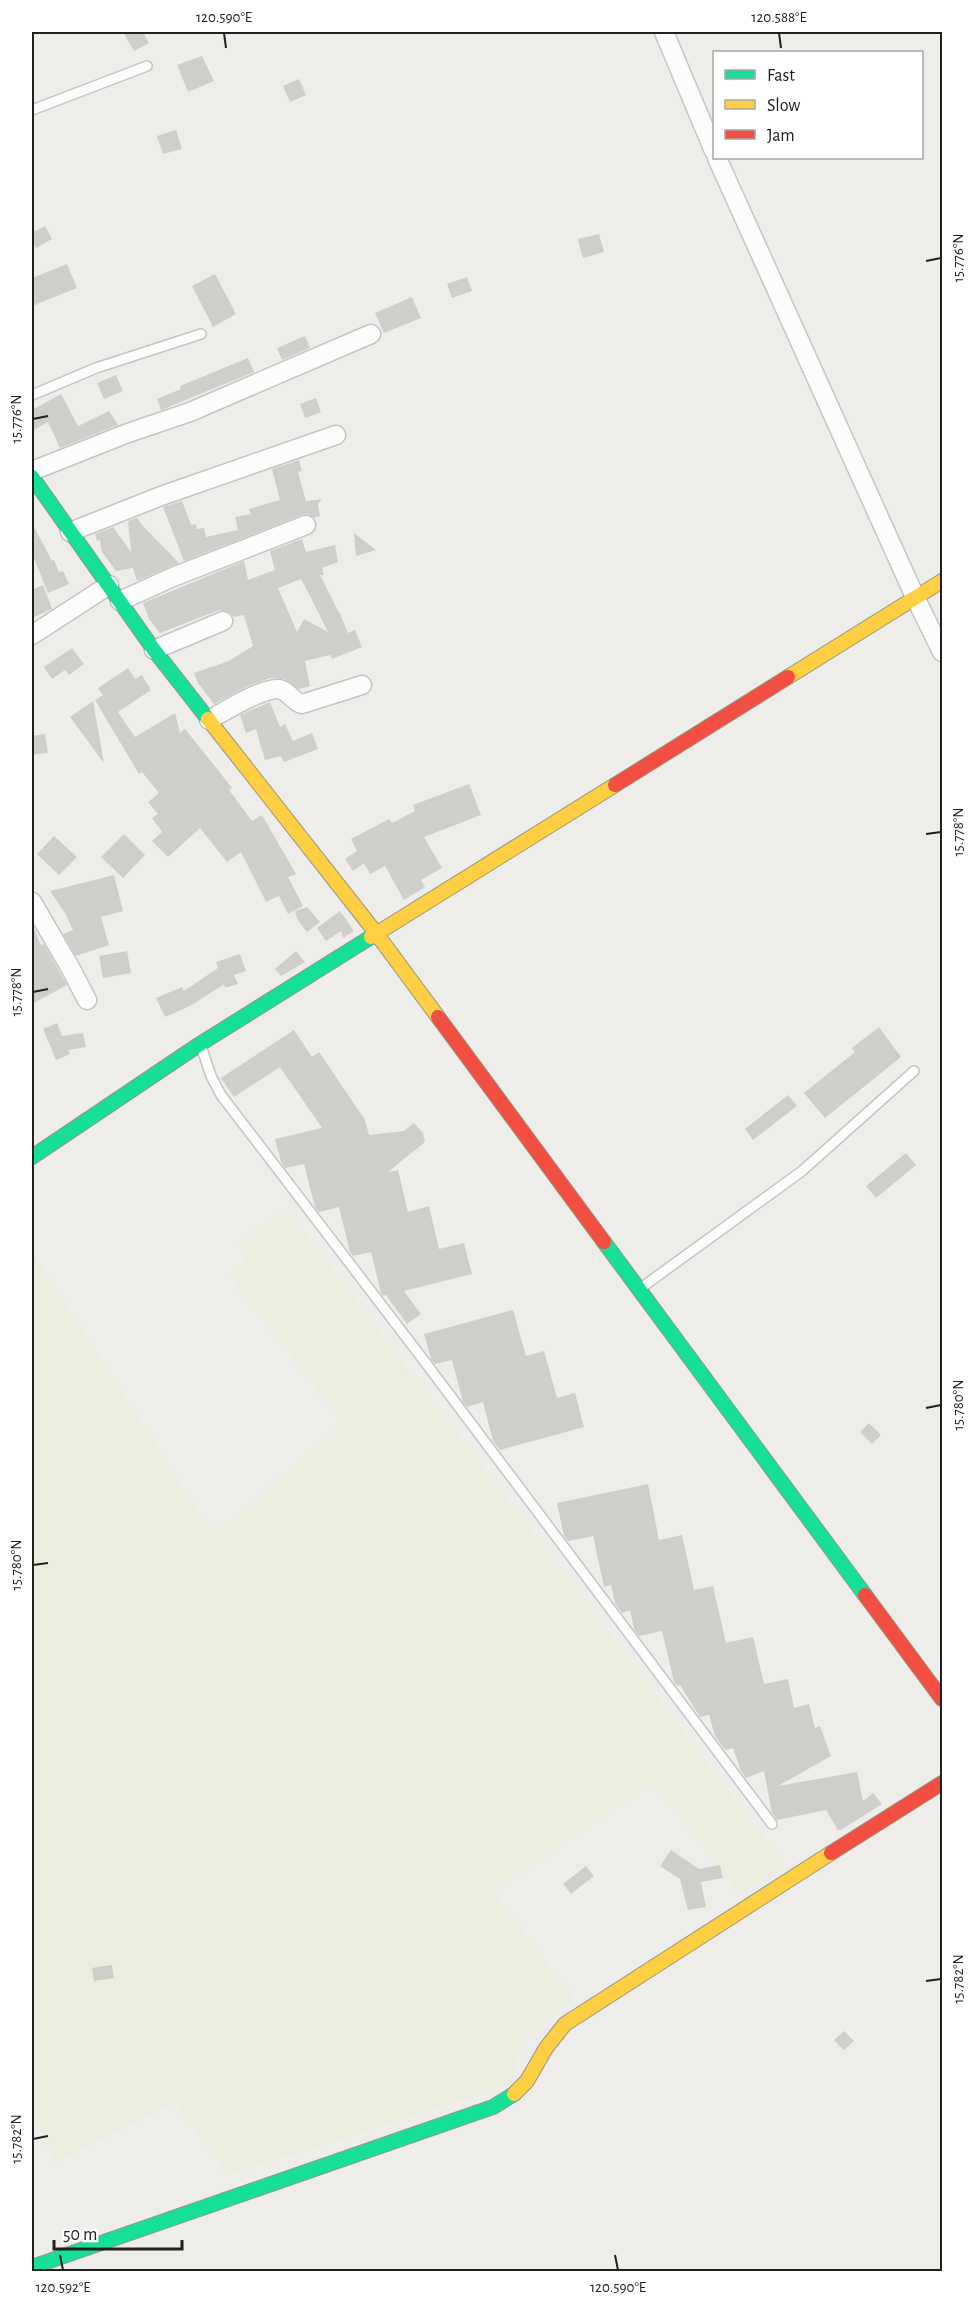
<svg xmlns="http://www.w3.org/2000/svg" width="974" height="2303" viewBox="0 0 974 2303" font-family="'Alegreya Sans',sans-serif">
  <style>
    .farmland { fill: #ebedde }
    .building { fill: #cfcecb; fill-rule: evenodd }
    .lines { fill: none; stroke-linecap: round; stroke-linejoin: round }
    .lane-casing { stroke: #c5c5c4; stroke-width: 12 }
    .street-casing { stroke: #c5c5c4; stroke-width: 21 }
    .fast-casing { stroke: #939783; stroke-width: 16 }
    .slow-casing { stroke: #939783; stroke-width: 16 }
    .jam-casing { stroke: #939783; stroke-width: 16 }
    .lane { stroke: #fcfcfc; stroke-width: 9 }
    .street { stroke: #fcfcfc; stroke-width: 18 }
    .fast { stroke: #16e098; stroke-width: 14 }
    .slow { stroke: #ffcf43; stroke-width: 14 }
    .jam { stroke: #f24e42; stroke-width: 14 }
    .ticks { fill: none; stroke: #202020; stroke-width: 2 }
    .neatline { fill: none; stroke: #202020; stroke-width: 2 }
    .ticks-label { font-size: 15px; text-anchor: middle; fill: #202020 }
  </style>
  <rect width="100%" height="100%" fill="#eeedea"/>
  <path class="farmland" d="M287,1209l498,656 -45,30 -86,-113 -161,109 80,107 -50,41 -12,46 -283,90 -53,-73 -119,60 -24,-49v-862l182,285 130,-112 -114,-148 17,-16 -9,-16z"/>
  <path class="building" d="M123,32h20l6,11 -15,8z
    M202,56l12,25 -26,11 -11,-27z
    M299,79l7,16 -16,7 -7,-16z
    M176,130l6,19 -19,5 -6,-18z
    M45,226l7,13 -16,9 -4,-9v-6z
    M599,234l5,18 -21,6 -5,-19z
    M67,264l10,24 -45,18v-28z
    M215,274l21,40 -23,13 -21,-41z
    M467,277l5,14 -20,7 -5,-14z
    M412,297l9,21 -37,15 -9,-20z
    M305,336l5,12 -28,12 -5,-12z
    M248,358l6,14 -93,38 -4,-11 24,-10 -1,-3z
    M116,375l7,16 -19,8 -7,-16z
    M61,394l17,32 31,-15 9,14 -58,23 -12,-26 -16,9v-21z
    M316,398l5,14 -16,6 -5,-14z
    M299,460l3,11 -4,1 8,29 16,-2 -4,5 2,12 -6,2 -6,-4 -6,1 -118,46 -21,-54 19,-6 9,24 5,-1 1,5 7,-1 2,9 32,-7 -3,-13 16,-3 -2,-5 31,-9 -8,-31z
    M137,518l5,7 37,38 -42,18 -4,-13 -17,3 -14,-19 -2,-12 -3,1 -2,-7 18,-7 18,25 -3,-31z
    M32,523l20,38 2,-1 5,12 4,-1 6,13 -21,9 -16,-40z
    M354,533l22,17 -20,6z
    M302,539l4,13 29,-7 3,17 -16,6 2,7h-4l18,36h1l9,22 7,-3 7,17 -30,12 -2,-4 -25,6 5,25 -11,3 -14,-10 -15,-1 -22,8 -34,18 -16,-21 -4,-10 35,-12 24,-15 -9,-31 -10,2 -5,-5 -10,-2 -59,23 -11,-14 -6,-16 101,-42 4,19 27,-10 -5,-19zM301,579l9,17 18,36 -24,-13 -7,13 -19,-44z
    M43,585l9,24 -20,9v-28z
    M72,648l12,16 -15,11 -4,-5 -13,9 -8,-12z
    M128,668l7,11 7,-4 9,15 -33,22 17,25 40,-24 5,20 5,-4 33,41 14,18 -3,2 23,31 10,-6 34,59 -8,3 15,29 -15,8 -9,-18 -13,6 -25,-50 -14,10 -27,-34 -32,29 -16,-16 10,-9 -10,-14 6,-4 -10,-12 11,-9 -17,-21 -3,2 -44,-74 8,-5 -5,-7z
    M93,701l11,62 -34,-46z
    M270,702l10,25 5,-3 8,17 19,-8 6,16 -34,13 -3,-6 -16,4 -9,-31 -10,4 -6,-18z
    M45,734l3,19 -16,2v-19z
    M469,784l12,31 -57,22 18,31 -21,12 4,7 -21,13 -19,-34 -15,8 -6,-11 -11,8 -8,-12 12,-8 -6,-12 38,-20 3,4 23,-12 -2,-6z
    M124,834l21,21 -22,23 -22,-21z
    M54,836l23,21 -18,18 -22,-21z
    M114,875l9,36 -22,6 8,28 -33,11 -13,-22 10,-4 -8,-17 -15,-22z
    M307,907l13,15 -13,10 -10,-13 -2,-8z
    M340,911l14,20 -11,7 -2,-7 -15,10 -9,-13z
    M32,924l9,21 3,-1 23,41 -35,19z
    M127,951l4,22 -28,5 -4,-22z
    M296,951l9,11 -24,14 -6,-7z
    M240,954l6,17 -12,4 4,9 -13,4 -1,-4 -32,21 -27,12 -9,-19 26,-11 2,4 34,-23 -2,-6z
    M57,1023l5,13 21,-3 3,14 -18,3 2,4 -14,6 -13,-31z
    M879,1027l22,30 -76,61 -21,-25 51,-41 -3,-4z
    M294,1030l18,27 7,-5 46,68 4,15 35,-4 10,-8 9,10 2,9 -37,30 10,-2 10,42 21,-6 10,43 25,-6 8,31 -68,17 17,23 -14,10 -21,-29 -3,1 -2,-3 -10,-41 -18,4 -3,-4 -11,-45 -20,5 -4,-5 -11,-43 -19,4 -4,-6 -6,-23 47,-11 -42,-61 -46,30 -13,-19z
    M788,1095l9,11 -44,34 -8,-11z
    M906,1153l10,12 -40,33 -10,-12z
    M513,1310l13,46 18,-5 13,47 18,-5 9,34 -84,23 -7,-9 -10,-39 -16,5 -4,-5 -11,-42 -17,4 -4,-5 -7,-25z
    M869,1423l12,12 -9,9 -12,-12z
    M648,1484l11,56 23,-5 12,55 19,-4 13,57 27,-6 11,47 24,-5 6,29 15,-4 6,24 5,-2 11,30 -53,30 79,-14 6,29 10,-8 9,11 -41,26h-3l-12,-20 -49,10 -5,-7 -8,-42 -18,7 -5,-7 -8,-23 -8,2 -10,-14 -6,-21 -9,2 -20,-32 -3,1 -3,-4 -12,-51 -23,5 -5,-7 -4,-19 -8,3 -7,-10 -4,-18 -7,2 -11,-51 -25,5 -4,-5 -7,-33z
    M671,1850l28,19 21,-4 3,13 -22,4 5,25 -18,3 -8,-31 -20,-13z
    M586,1866l8,10 -23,18 -8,-10z
    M112,1965l2,13 -20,3 -2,-13z
    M844,2031l10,10 -10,9 -10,-10z"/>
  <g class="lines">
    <defs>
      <path id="lane" d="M32,110l115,-44
        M32,395l64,-27 105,-34
        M201,1046l10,30 10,19 201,263 350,466
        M641,1288l161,-117 112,-100"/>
      <path id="street" d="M664,32l50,119
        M717,158l199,441 26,53
        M32,471l96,-38 62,-21 181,-78
        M70,532l91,-36 175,-61
        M120,601l53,-24 133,-52
        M32,635l77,-50
        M154,650l69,-29
        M209,720c16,-9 52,-32 70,-31 9,1 14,13 23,15l60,-19
        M32,902l39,67 16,31"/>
      <path id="fast" d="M32,477l122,173 54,69
        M32,1157l168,-113 171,-107
        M604,1242l261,353
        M32,2267l461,-160 21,-13"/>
      <path id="slow" d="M788,677l154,-96
        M208,719l168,214 62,84
        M371,937l244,-152
        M514,2094l13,-13 19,-33 19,-24 266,-171"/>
      <path id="jam" d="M615,785l173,-108
        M438,1017l166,225
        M865,1595l77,104
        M831,1853l111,-70"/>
    </defs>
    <use href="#lane" class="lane-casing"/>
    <use href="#street" class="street-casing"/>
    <use href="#fast" class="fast-casing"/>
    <use href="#slow" class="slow-casing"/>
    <use href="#jam" class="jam-casing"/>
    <use href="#lane" class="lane"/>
    <use href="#street" class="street"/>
    <use href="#fast" class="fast"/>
    <use href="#slow" class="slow"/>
    <use href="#jam" class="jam"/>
  </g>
  <path class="ticks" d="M224,33l2,15M779,33l2,15M926,261l15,-3M33,419l15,-3M926,834l15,-2M33,992l15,-3M926,1408l15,-3M33,1565l15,-2M926,1981l15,-2M33,2139l15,-3M60,2255l3,15M615,2255l3,15"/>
  <rect width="974" height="2303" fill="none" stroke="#ffffff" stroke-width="66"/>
  <rect x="713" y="51" width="210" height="108" fill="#ffffff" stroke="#a6a6a6" stroke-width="1.5"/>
  <rect x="725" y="70" width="30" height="9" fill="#16e098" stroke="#a6a6a6" stroke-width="1.5"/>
  <text x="767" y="81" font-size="18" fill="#202020">Fast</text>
  <rect x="725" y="100" width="30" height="9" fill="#ffcf43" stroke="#a6a6a6" stroke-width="1.5"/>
  <text x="767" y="111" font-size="18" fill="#202020">Slow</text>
  <rect x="725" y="130" width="30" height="9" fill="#f24e42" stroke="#a6a6a6" stroke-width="1.5"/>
  <text x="767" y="141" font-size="18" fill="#202020">Jam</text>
  <path d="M54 2240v9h128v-9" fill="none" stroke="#202020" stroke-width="3"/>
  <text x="63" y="2240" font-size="18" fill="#202020" stroke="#ffffff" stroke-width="4.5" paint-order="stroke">50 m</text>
  <rect x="33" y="33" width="908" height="2237" class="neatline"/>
  <g class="ticks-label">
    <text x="224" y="22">120.590°E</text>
    <text x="779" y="22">120.588°E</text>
    <text transform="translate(958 258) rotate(-90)" y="5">15.776°N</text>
    <text transform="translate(16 419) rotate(-90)" y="5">15.776°N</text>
    <text transform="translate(958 832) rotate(-90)" y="5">15.778°N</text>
    <text transform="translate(16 992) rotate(-90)" y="5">15.778°N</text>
    <text transform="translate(958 1405) rotate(-90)" y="5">15.780°N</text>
    <text transform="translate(16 1565) rotate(-90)" y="5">15.780°N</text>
    <text transform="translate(958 1979) rotate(-90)" y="5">15.782°N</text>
    <text transform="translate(16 2139) rotate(-90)" y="5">15.782°N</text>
    <text x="63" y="2292">120.592°E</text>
    <text x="618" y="2292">120.590°E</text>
  </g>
</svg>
